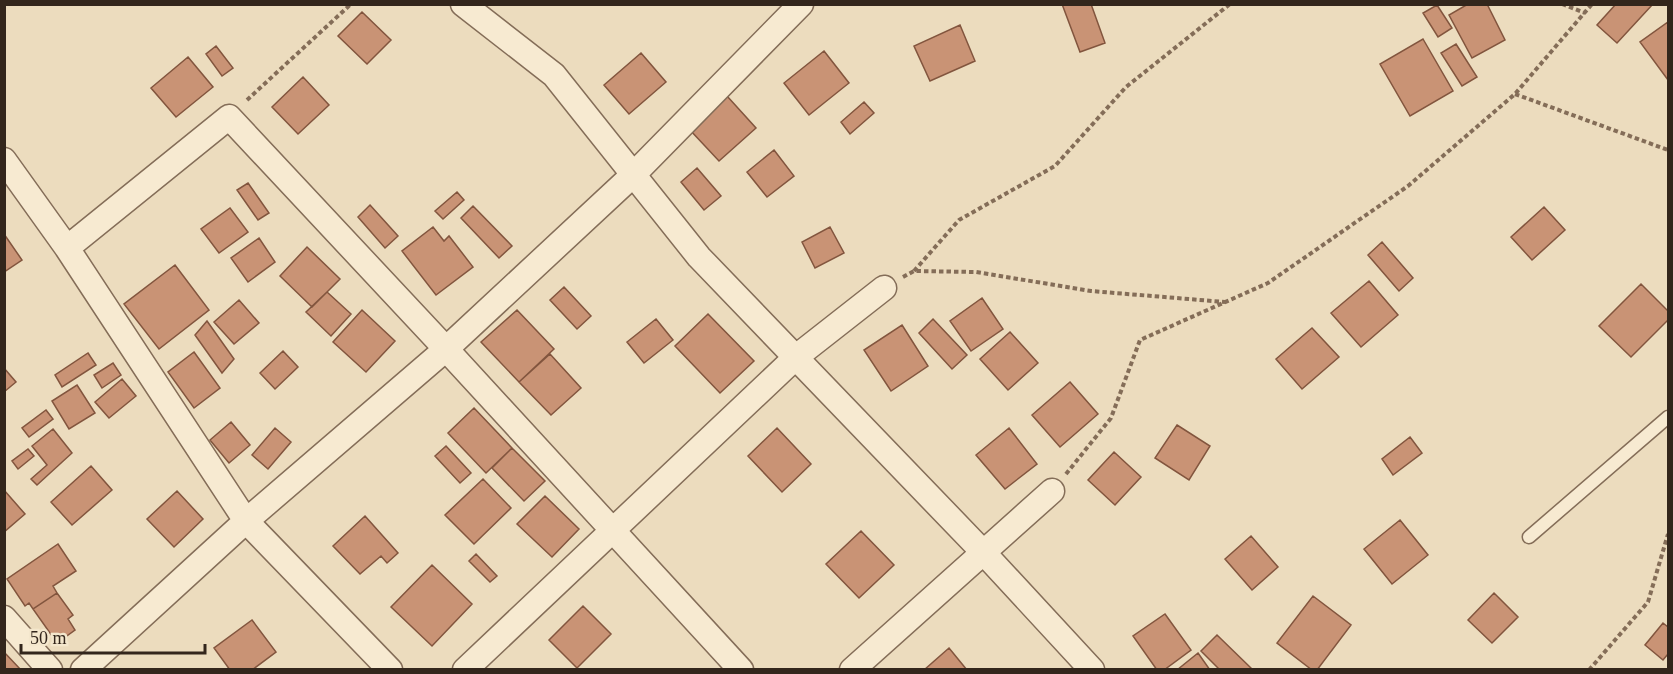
<svg xmlns="http://www.w3.org/2000/svg" width="1673" height="674" viewBox="0 0 1673 674" font-family="Georgia,serif">
  <style>
    .building { fill: #c99375; stroke: #82553e; stroke-width: 1.5 }
    .lines { fill: none; stroke-linecap: round; stroke-linejoin: round }
    .service-casing { stroke: #846d58; stroke-width: 15 }
    .minor-casing { stroke: #846d58; stroke-width: 27 }
    .path { stroke: #846d58; stroke-width: 4; stroke-dasharray: 4.5 3; stroke-linecap: butt }
    .service { stroke: #f7ead1; stroke-width: 12 }
    .minor { stroke: #f7ead1; stroke-width: 24 }
  </style>
  <rect width="100%" height="100%" fill="#ecdcbe"/>
  <path class="building" d="M1062,4h29l14,39 -25,9z
    M1468,4h19l18,36 -33,18 -23,-43z
    M1616,4h37l-36,39 -20,-18z
    M1437,5l15,23 -14,9 -15,-24z
    M362,12l29,28 -24,24 -29,-28z
    M1668,22v58l-28,-38z
    M960,25l15,36 -45,20 -16,-35z
    M1423,39l30,52 -43,25 -30,-52z
    M1456,44l21,33 -15,9 -21,-33z
    M216,46l17,22 -11,8 -16,-22z
    M824,51l25,32 -40,32 -25,-32z
    M641,53l25,29 -37,32 -25,-29z
    M188,57l25,30 -37,30 -25,-29z
    M303,77l26,28 -31,29 -26,-27z
    M727,96l29,32 -37,33 -29,-31z
    M864,102l10,11 -24,21 -9,-12z
    M774,150l20,26 -27,21 -20,-25z
    M697,168l24,28 -17,14 -23,-28z
    M248,183l21,30 -11,7 -21,-30z
    M457,192l7,8 -21,19 -8,-8z
    M370,205l28,31 -13,12 -27,-31z
    M473,206l39,40 -13,12 -38,-40z
    M1544,207l21,23 -33,30 -21,-23z
    M230,208l18,24 -29,21 -18,-24z
    M433,227l11,14 5,-5 24,31 -37,28 -34,-44z
    M830,227l14,26 -29,15 -13,-26z
    M4,234l18,26 -18,12z
    M259,238l16,24 -27,20 -17,-24z
    M1382,242l31,36 -14,13 -31,-36z
    M307,247l33,32 -28,28 -32,-31z
    M175,265l34,45 -50,39 -35,-45z
    M1369,281l29,34 -37,32 -30,-34z
    M1641,284l27,27v9l-37,37 -32,-31z
    M564,287l27,29 -14,13 -27,-29z
    M327,292l24,22 -20,22 -25,-24z
    M982,298l21,31 -32,22 -21,-30z
    M239,300l20,23 -25,21 -20,-22z
    M362,310l33,31 -29,31 -33,-30z
    M517,310l37,39 -35,33 -38,-40z
    M708,314l46,47 -34,32 -45,-47z
    M656,319l17,21 -29,23 -17,-21z
    M933,319l34,36 -15,14 -33,-36z
    M207,321l27,38 -12,14 -27,-38z
    M902,325l26,41 -37,25 -27,-41z
    M1312,328l27,29 -37,32 -26,-30z
    M1010,332l28,31 -30,27 -28,-31z
    M283,351l15,16 -23,22 -15,-16z
    M194,352l26,36 -26,20 -26,-36z
    M88,353l8,12 -34,22 -7,-12z
    M550,354l31,34 -30,27 -32,-33z
    M113,363l8,12 -19,13 -8,-13z
    M4,368l12,14 -12,10z
    M122,379l14,17 -27,22 -14,-16z
    M1070,382l28,32 -38,33 -28,-32z
    M77,385l18,28 -26,16 -17,-28z
    M474,408l38,40 -26,25 -38,-40z
    M46,410l7,9 -24,18 -7,-9z
    M231,422l19,23 -21,18 -19,-23z
    M1177,425l33,21 -21,34 -34,-22z
    M275,428l16,14 -23,27 -16,-14z
    M777,428l34,36 -29,28 -34,-36z
    M1009,428l28,36 -32,25 -29,-34z
    M53,429l19,24 -35,32 -6,-6 16,-14 -15,-19z
    M1410,437l12,16 -29,22 -11,-16z
    M446,446l25,27 -11,10 -25,-27z
    M512,448l33,33 -21,20 -32,-33z
    M28,449l6,7 -16,13 -6,-8z
    M1114,452l27,25 -26,28 -27,-25z
    M91,466l21,24 -40,35 -21,-23z
    M483,479l28,29 -37,36 -29,-29z
    M4,490l21,24 -21,18z
    M177,491l26,28 -29,28 -27,-28z
    M545,496l34,33 -27,28 -35,-33z
    M365,516l33,37 -11,10 -6,-7 -21,18 -27,-28z
    M1400,520l28,35 -36,29 -28,-35z
    M861,531l33,34 -35,33 -33,-34z
    M1251,536l27,31 -26,23 -27,-31z
    M58,544l18,27 -23,15 4,7 -24,16 -4,-6 -4,3 -18,-27z
    M476,554l21,22 -7,6 -21,-21z
    M432,565l40,39 -40,42 -41,-39z
    M57,593l16,22 -5,4 7,11 -18,13 -24,-34z
    M1494,593l24,24 -26,26 -24,-23z
    M1313,596l38,29 -34,45h-5l-35,-27z
    M583,606l28,28 -34,34 -28,-28z
    M1165,614l26,36 -27,20h-7l-24,-34z
    M252,620l24,32 -24,18h-22l-16,-22z
    M1663,623l5,4v27l-5,6 -18,-15z
    M1217,635l36,35h-33l-19,-19z
    M949,648l18,22h-43z
    M4,652l17,18h-17z
    M1198,653l12,17h-33z"/>
  <g class="lines">
    <defs>
      <path id="service" d="M1529,537l139,-120"/>
      <path id="minor" d="M463,4l91,71 145,182 284,295 109,118
        M4,160l63,88 179,273 144,149
        M67,248l162,-131 217,232 295,321
        M4,618l46,52
        M83,670l163,-149 200,-172 187,-174 168,-171
        M465,670l331,-313 88,-69
        M852,670l200,-179"/>
    </defs>
    <use href="#service" class="service-casing"/>
    <use href="#minor" class="minor-casing"/>
    <path class="path" d="M1562,4l23,9
      M1515,94l153,56
      M247,100l104,-96
      M914,271l45,-51 96,-54 71,-79 104,-83
      M903,277l11,-6 62,1 115,19 134,11
      M1066,474l45,-56 29,-78 128,-57 140,-97 107,-92 77,-90
      M1589,670l59,-68 20,-68"/>
    <use href="#service" class="service"/>
    <use href="#minor" class="minor"/>
  </g>
  <rect width="1673" height="674" fill="none" stroke="#33261c" stroke-width="12"/>
  <path d="M21 644v9h184v-9" fill="none" stroke="#33261c" stroke-width="3"/>
  <text x="30" y="644" font-size="18" fill="#33261c" stroke="#f4e7cd" stroke-width="4.5" paint-order="stroke">50 m</text>
</svg>
